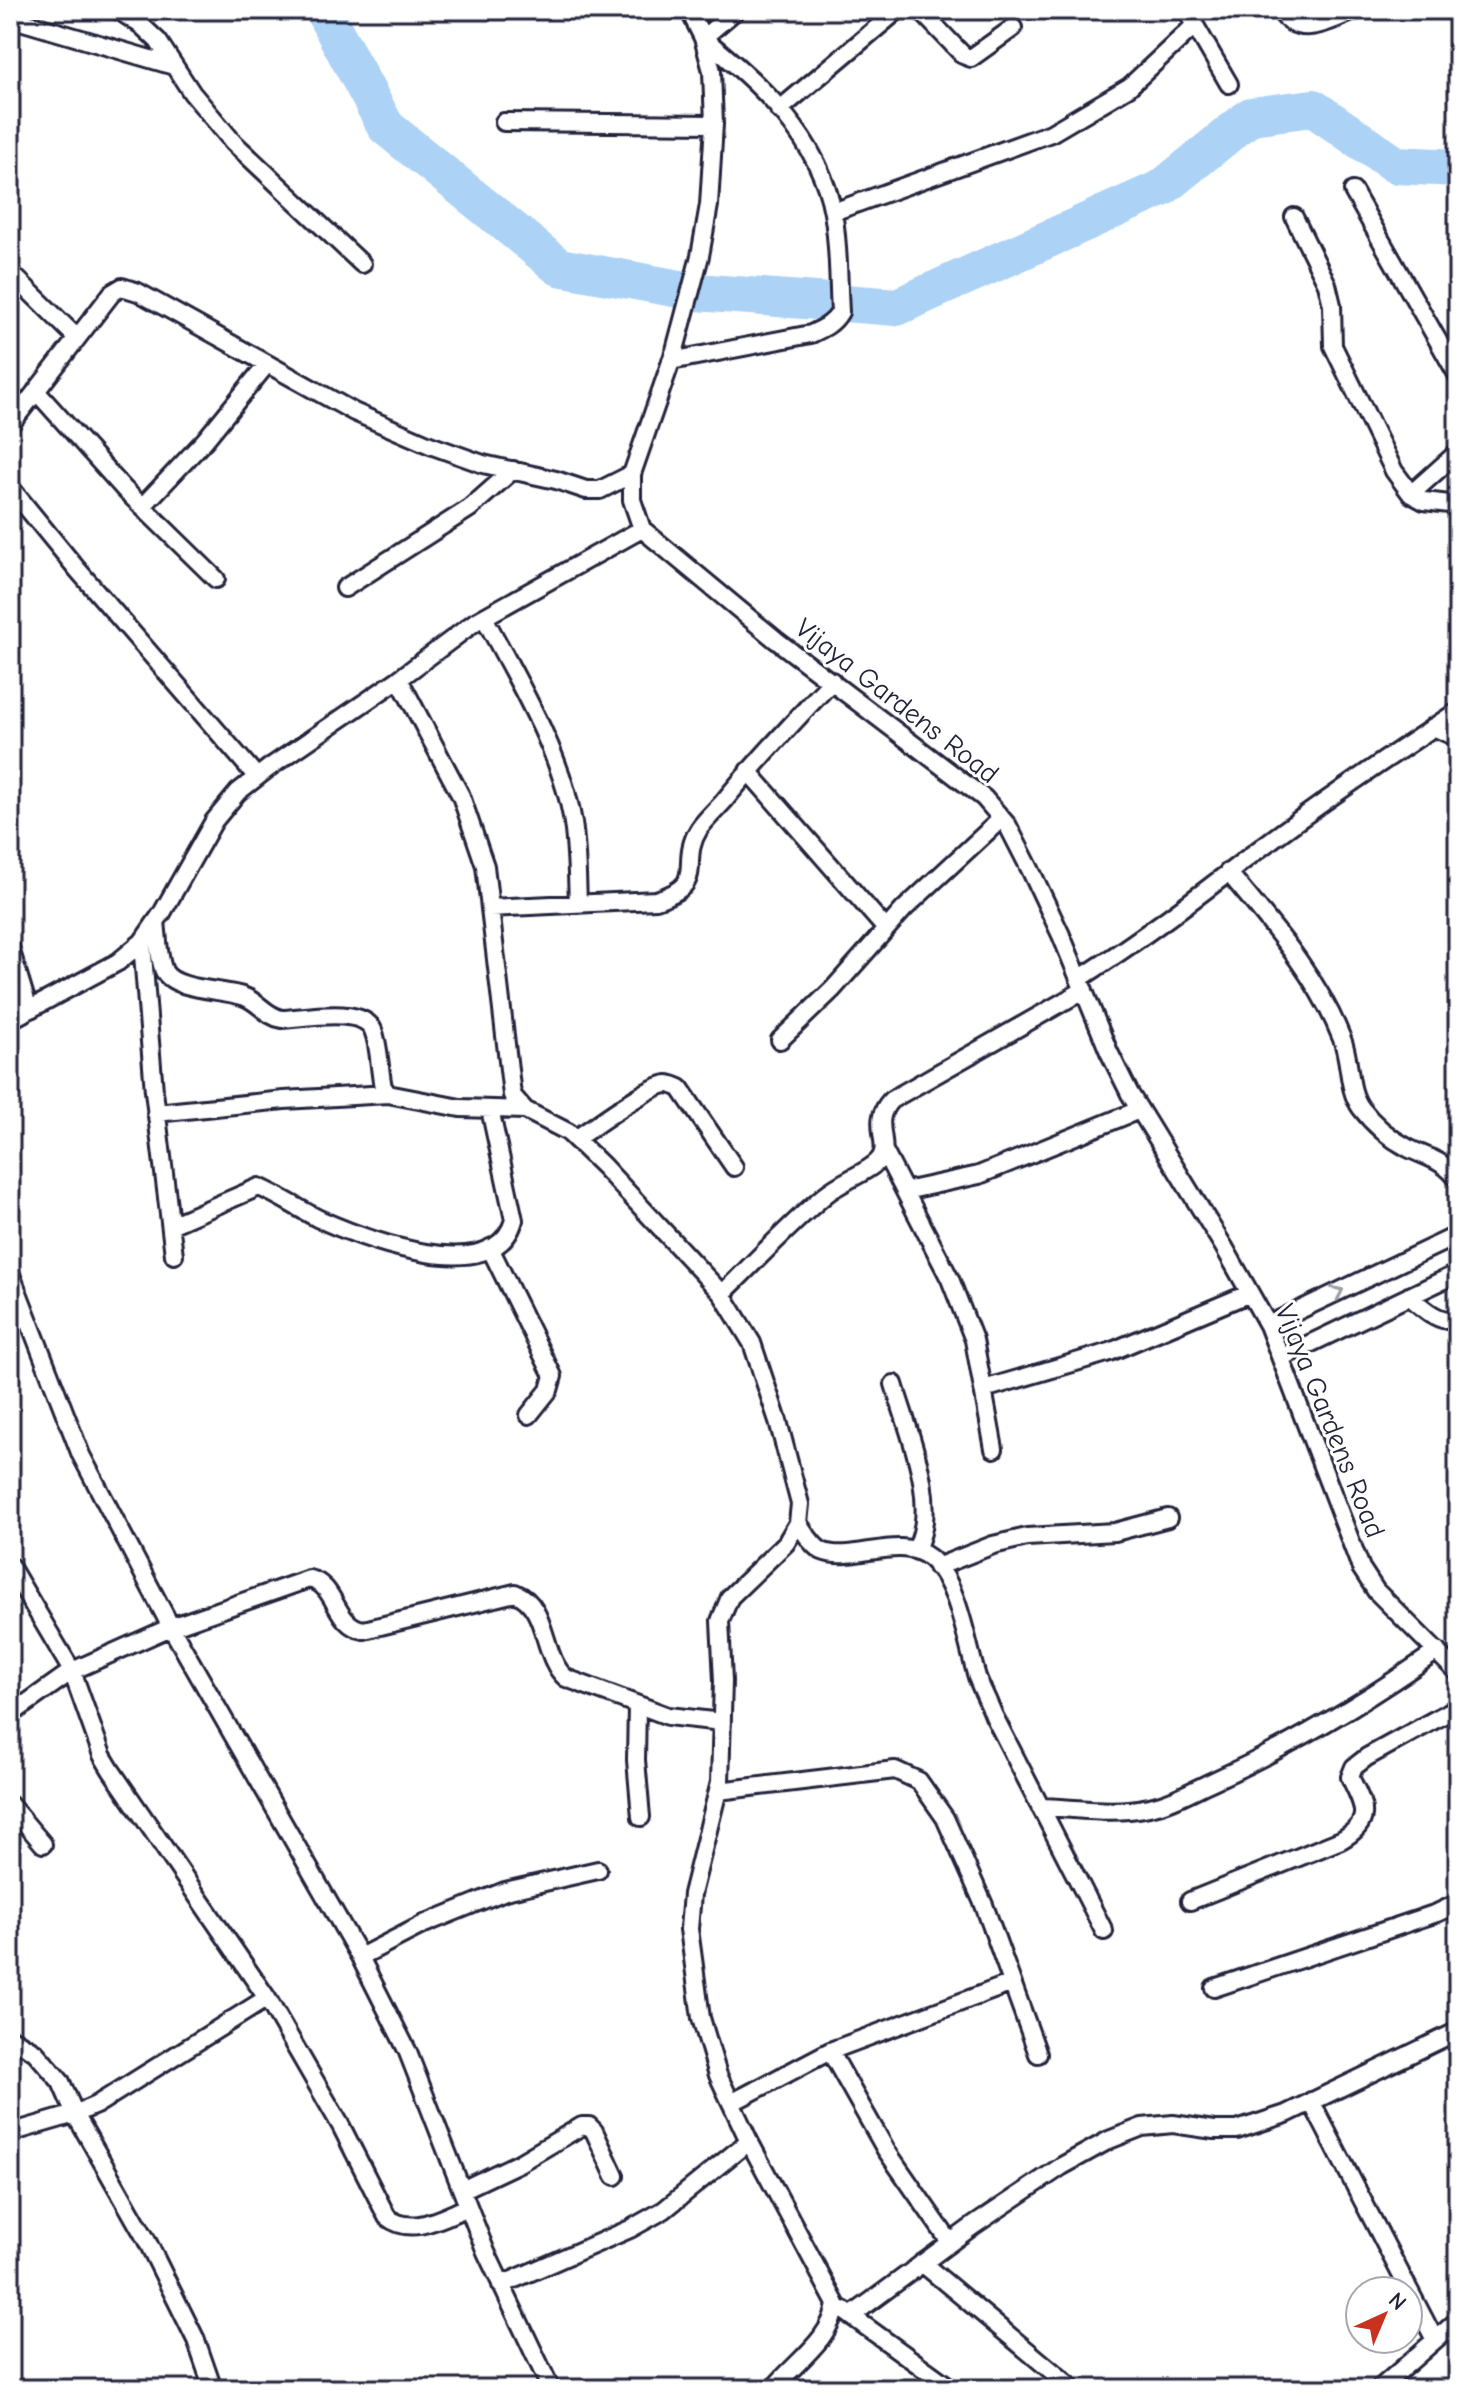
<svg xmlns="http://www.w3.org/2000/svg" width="1468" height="2399" viewBox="0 0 1468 2399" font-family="'Comic Neue',sans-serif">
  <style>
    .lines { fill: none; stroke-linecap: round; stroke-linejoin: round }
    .river { stroke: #acd2f6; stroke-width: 38 }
    .minor-casing { stroke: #22223b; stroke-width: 22 }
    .minor { stroke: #fff; stroke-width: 16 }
    .oneway { stroke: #9c9ca7 }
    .labels { text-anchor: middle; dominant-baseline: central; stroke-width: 6; stroke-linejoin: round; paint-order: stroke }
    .street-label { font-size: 28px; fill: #22223b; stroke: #fff }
  </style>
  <rect width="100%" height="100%" fill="#fff"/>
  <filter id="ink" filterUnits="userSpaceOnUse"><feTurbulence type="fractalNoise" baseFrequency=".0125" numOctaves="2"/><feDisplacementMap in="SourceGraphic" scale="16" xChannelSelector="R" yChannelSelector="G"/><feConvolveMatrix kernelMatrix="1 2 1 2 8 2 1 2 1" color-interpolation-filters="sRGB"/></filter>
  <g filter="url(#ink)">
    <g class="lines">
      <path class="river" d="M323,10l63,117 173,140 137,25 201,15 265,-119 89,-72 62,-8 83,57 62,3"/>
      <defs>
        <path id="minor" d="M118,10l23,15 17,16 34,52 41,49 129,122
          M689,10l14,28 9,33 2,53 -5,81 -9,51 -25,94 -43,124v26l10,29 134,111 208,158 24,28 22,43 31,66 48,117 21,42 94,153 44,78 93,243 15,23 82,82
          M920,10l43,45 8,3 42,-30
          M1186,10l43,74
          M1280,10c17,30 51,11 76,0
          M10,18l164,48
          M779,110l119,-100
          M504,122l210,2
          M1353,191l105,185
          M833,212l218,-79 78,-46 66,-62
          M1294,217l33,67 5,21 1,41 61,125 17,23 13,7 34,4
          M10,272l67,66
          M671,361l140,-27c13,-6 22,-10 29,-22 -2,-33 -1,-67 -7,-99 -13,-74 -73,-130 -130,-175l33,-28
          M36,391l88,98 92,90
          M10,425l102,-132 10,-6 16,5 216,120 76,33 53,19 73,16 30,10h14l32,-16
          M10,487l67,82 180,208
          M1411,494l47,-42
          M142,507l63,-67 62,-76
          M345,588l125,-80 43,-38
          M484,617c32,61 79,138 89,206 4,26 4,54 5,81
          M399,679l62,117 24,70 27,229 13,15 43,22 35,34 119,128 30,49 26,78 22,83 -2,19 -12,20 -56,54 -10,24 3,60 -3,101 -28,112 -3,35 12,89 17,57 31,66 87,163c-5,36 -41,58 -63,85
          M1433,727l25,11
          M748,771l138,158
          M1228,872c43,52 89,103 114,167 9,22 5,50 19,69 12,16 30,31 47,40 20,10 36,12 50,32
          M490,908l166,-8c54,-17 21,-36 43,-71 7,-10 17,-19 25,-28 34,-42 71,-80 108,-120
          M156,922c2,15 2,35 8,49 10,20 62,18 81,26 15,6 21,19 37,22 22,-1 81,-13 91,11 7,17 6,39 10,57l5,7 72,14 65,2
          M142,942l12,149 20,164
          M10,948l19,62
          M1079,979c52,-33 101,-69 149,-106 74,-58 152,-110 230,-162
          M10,1020l108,-58 24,-20 20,-29 52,-92 24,-29 32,-25 129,-88 76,-57 167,-93
          M780,1040l53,-51 71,-80 97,-90
          M156,1113l128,-13 104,-6
          M575,1139c18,-11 75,-55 93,-55 3,0 9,3 12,4l54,79
          M884,1151l66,128 24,61 20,109
          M905,1191l74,-16 160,-65
          M171,1225l88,-38c21,9 40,22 60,32 43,19 176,71 195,1l-24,-111
          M490,1248l63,128 -4,14 -20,25
          M10,1272l71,183 90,172 189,330 47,93 79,202 65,137
          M722,1294c34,-33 67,-69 103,-99 15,-13 41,-22 52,-33 18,-16 -9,-38 14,-62l193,-110
          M1409,1296c16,14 28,26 49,25
          M1268,1325l190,-90
          M1282,1357l176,-84
          M894,1384c14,48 46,119 22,165
          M984,1389l126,-37 140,-59
          M798,1523c7,9 14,23 24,28 30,13 78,-18 108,7 29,25 36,84 47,119 5,13 12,26 17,39l110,215
          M10,1566l62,105 30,84 9,15 156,228 74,128 46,91c25,20 56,0 81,-10
          M937,1567l56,-22 34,-8 88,-5 53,-14
          M637,1705l-1,55 5,57
          M10,1715l62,-44 99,-44 138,-48c28,5 25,47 55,51l151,-37c34,13 26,64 51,85l102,38 54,6
          M718,1791l177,-21 24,11 26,37 39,87 54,149
          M10,1805l33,39
          M1040,1807c35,1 75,8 109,0 22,-4 42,-16 62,-25 80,-36 154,-80 226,-131
          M1190,1901l151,-61c33,-19 23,-34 9,-63l4,-10 13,-10 91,-50
          M360,1957l64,-33 81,-33 93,-21
          M1214,1988l223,-75 21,-10
          M10,2037l25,15 26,30 14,32 71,125 50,101 17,49
          M830,2051l56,99 64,92
          M1311,2101l124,239
          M731,2103l99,-52 182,-68
          M10,2133l65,-19 21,-9 171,-107
          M462,2190l57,-27 63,-37h7l5,5 21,45
          M922,2263l149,124
          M501,2285l129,-56 34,-19 85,-69
          M843,2310l109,79
          M851,2316l122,-90 89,-60 47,-26 33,-13 31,-3 41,6h23l49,-16 172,-83
          M1379,2389l79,-69"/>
      </defs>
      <use href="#minor" class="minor-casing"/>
      <use href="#minor" class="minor"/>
    </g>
    <defs><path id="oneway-chevron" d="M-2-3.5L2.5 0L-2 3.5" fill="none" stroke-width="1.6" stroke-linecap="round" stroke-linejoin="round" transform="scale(2)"/></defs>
    <use class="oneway" href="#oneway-chevron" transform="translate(1338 1292) rotate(-25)"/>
  </g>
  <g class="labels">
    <g class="street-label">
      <text transform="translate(897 701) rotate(38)">Vijaya Gardens Road</text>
      <text transform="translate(1330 1421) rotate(68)">Vijaya Gardens Road</text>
    </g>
  </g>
  <rect width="1468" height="2399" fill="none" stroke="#fff" stroke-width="40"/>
  <rect x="20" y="20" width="1428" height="2359" fill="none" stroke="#22223b" stroke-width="3" filter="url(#ink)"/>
  <g transform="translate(1384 2315) rotate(44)"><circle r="38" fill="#ffffff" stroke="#a7a7b1" stroke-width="2"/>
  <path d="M0-6L14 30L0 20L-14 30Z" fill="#c8321e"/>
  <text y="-12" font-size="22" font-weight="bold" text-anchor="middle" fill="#22223b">N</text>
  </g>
</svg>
